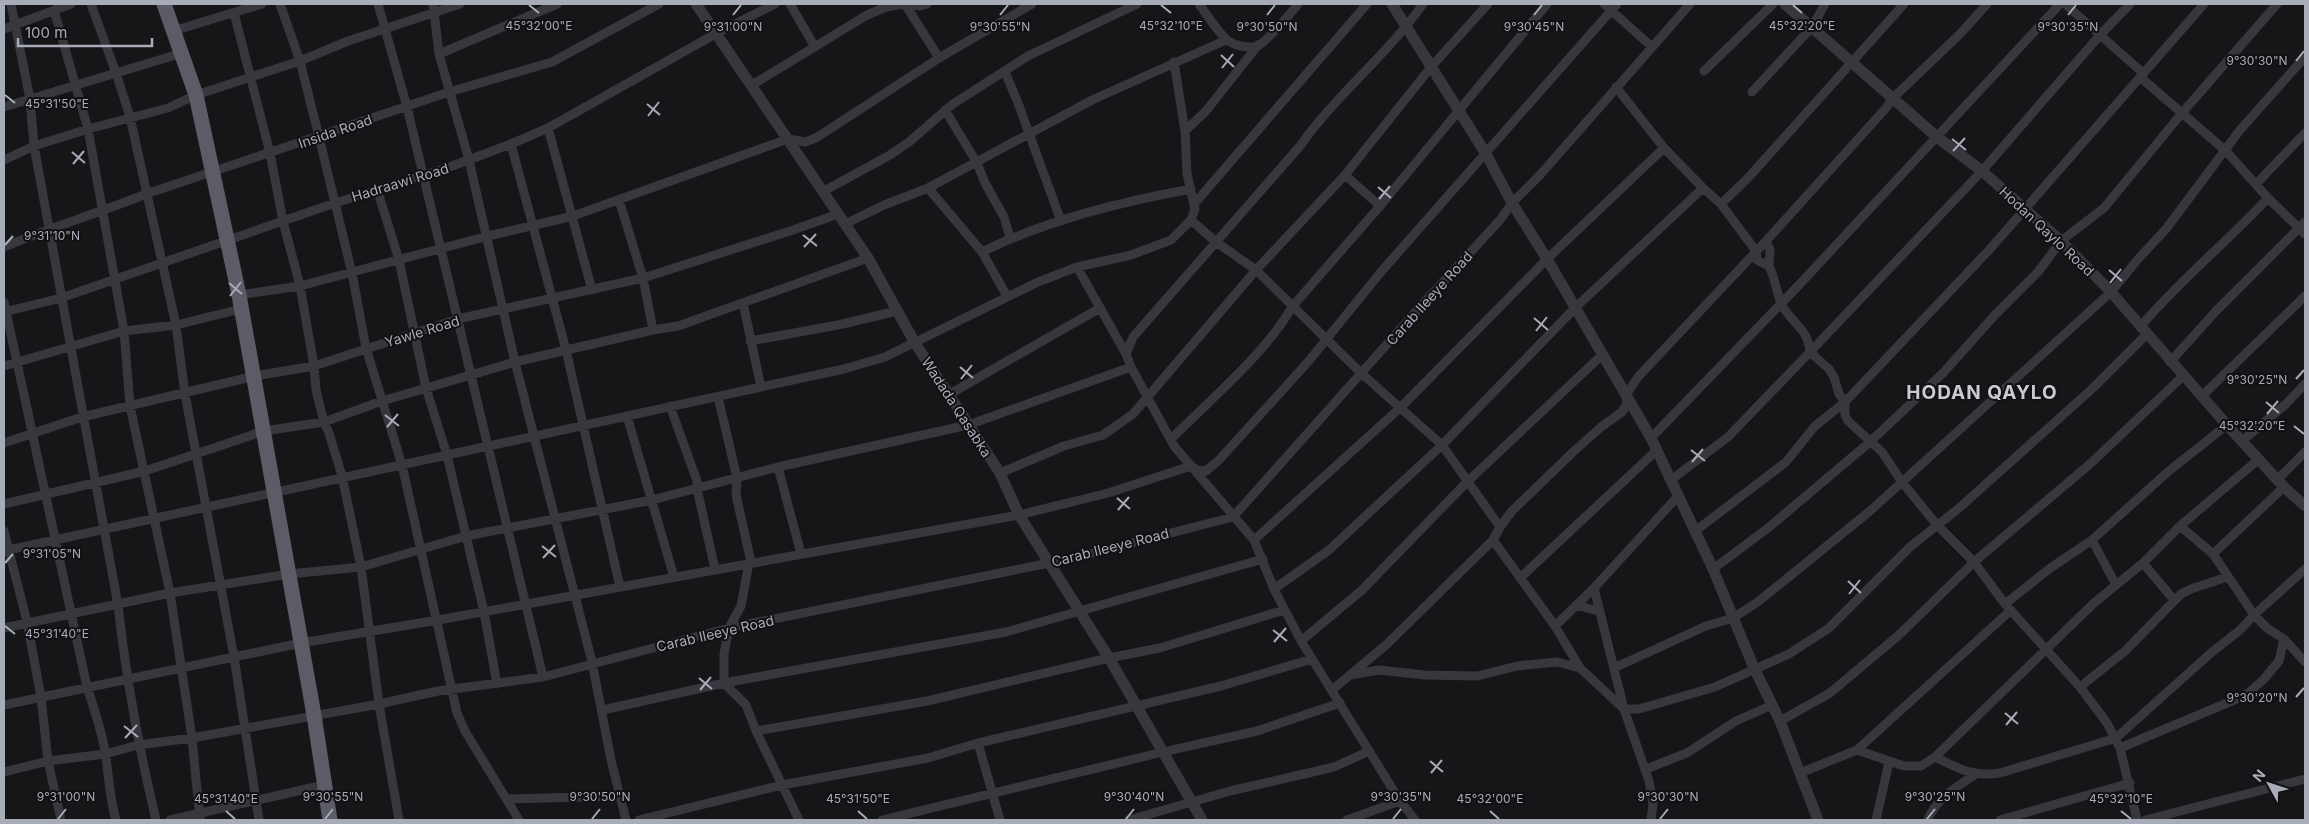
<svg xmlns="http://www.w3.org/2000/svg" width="2309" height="824" viewBox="0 0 2309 824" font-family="Inter,sans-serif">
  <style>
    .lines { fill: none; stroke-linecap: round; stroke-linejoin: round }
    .minor { stroke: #37373d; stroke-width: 9 }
    .tertiary { stroke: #37373d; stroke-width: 11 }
    .trunk { stroke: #5b5c65; stroke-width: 15 }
    .ticks { fill: none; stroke: #a8abb8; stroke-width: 2 }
    .labels { text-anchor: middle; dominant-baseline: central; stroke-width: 4; stroke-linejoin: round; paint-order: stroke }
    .street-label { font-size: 14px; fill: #a8abb8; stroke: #111113 }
    .district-label { font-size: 19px; font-weight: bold; letter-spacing: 1px; fill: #c9cbd4; stroke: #111113 }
    .ticks-label { font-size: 12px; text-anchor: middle; fill: #a8abb8; stroke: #111113; stroke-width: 4; stroke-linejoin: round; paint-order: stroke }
  </style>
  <rect width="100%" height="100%" fill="#161618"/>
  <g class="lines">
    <path class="minor" d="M11,4l19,95 4,47 84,459c8,73 21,144 38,215
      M91,4l25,69 14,44 46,208 9,69 49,263 25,163
      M280,4l20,57 19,76 33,136 14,75 36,117 55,248 8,18 54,89
      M378,4l29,103 136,570
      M433,4l6,50 30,106 46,202 77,300 19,98 15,60
      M790,4l25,43
      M905,4l34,54
      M907,4l13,2 7,-2
      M1199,4c8,11 16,24 26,34 6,7 23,11 33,8 8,-4 34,-34 40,-42
      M1604,4l48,43
      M2065,4l78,69
      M54,10l34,119 36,202 6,75 40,187 22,145 8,82
      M234,13l36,140 13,68 17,65 14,80 2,24 8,32 5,11 13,43 19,91 18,137 20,116
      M4,29l67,-25
      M173,31l89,-27
      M439,54l118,-50
      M1704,71l69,-67
      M1005,72l13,31 43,118
      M2140,77l86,74 42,47 37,36
      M752,85l115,-70 19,-8 17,-3
      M1616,87l48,61 39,40 18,16 35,47 1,9 12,6c6,12 7,25 12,37 9,20 27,24 29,49l19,17 5,8 5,17 6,8v13l3,6 34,31 20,30 34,42 38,38 31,42 75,83 27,36 13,25 17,72
      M1752,92l60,-65 13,-23
      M4,107l178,-54
      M945,110l32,53 8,20 19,34 6,21
      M548,128l44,162
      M1185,131l21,-20 52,-66
      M511,144l55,206 54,237
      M4,160l30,-14 54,-17 80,-21 28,-13 104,-34 48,-20 112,-37
      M1345,175l35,31
      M2256,184l49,-51
      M928,188l54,64 25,44
      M377,189l22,71 27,128 21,67 37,157 13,72
      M824,191l66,-36 19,-13 44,-38 75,-48 109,-52
      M619,200l24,78 10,52
      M1195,203l172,-199
      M1721,204l27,-26 156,-174
      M1191,220l25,22 40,28 105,103 81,72 58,82
      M845,224l39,-19 44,-17 164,-88 134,-60
      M1766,241l4,9 -1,16
      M4,247c47,-20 95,-34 142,-53l303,-102 103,-30 107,-58
      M982,252c65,-32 138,-50 209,-63
      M1077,267l49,87 5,13 43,79 80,94 20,49 27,52 99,160 15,19
      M239,295l61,-9 188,-50 85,-20 215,-77 17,3 11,-4 123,-80 93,-54
      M4,302l83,385c7,21 14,42 18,64 4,24 4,46 11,69
      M743,303l18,84
      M4,312l57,-14 274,-95 112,-35 64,-24 37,-16 169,-95 58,-29
      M2140,327c39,-46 86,-84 128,-129
      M750,341l88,-16 59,-14
      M1126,354l7,-17 167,-191c37,-52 87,-91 123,-142
      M2170,362l46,-51 89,-89
      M4,366l120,-35 52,-6 65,-16
      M948,395l152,-87
      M2203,395l102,-99
      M718,397l19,81 -1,17 15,67
      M670,406l27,75v8l18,80
      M627,416l47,161
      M1651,438l148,-153 261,-281
      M1171,439c39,-39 94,-85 121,-132l88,-101 167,-202
      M2242,441l44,-37 19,-20
      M4,443l78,-26 173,-41 59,-10 144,-47 185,-41 150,-48 45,-16
      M778,467l23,87
      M1000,473l64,-27 39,-11 30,-21 123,-144 89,-95 86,-108 57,-63
      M2278,479l27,-27
      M1671,480l57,-43 82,-85 172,-181 118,-136 30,-31
      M4,504l141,-33 119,-40 60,-9 58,-21 133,-39 138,-32 25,-4 190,-68
      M2180,526l33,28 41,61 13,13 17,11 21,23
      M4,531l23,91 14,75 7,64 13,59
      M1694,532l92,-70 29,-36 30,-24 145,-153 214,-245
      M1254,540l146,-132 147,-149 117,-111
      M1493,540l62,86 25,42
      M2092,540l24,45
      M4,551l840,-182 41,-12 153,-75 39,-15 54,-12 40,-15 20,-20 4,-11 -8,-35 -2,-43 -11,-69
      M2213,554l71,-67
      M749,563l-8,43 -12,22 -5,26v29l22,22 10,26 43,89
      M2143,563l31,37
      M1713,569l55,-41 102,-86 74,-70 50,-56 44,-44 23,-31 43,-33 78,-95 95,-109
      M1520,578l137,-128
      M1594,588l30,121 25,72 4,23 -2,16
      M1274,589l55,-39 113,-105 134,-138 127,-119
      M2005,604l44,-35 43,-29 78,-70 57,-45
      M1576,605l22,6
      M1555,626l39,-38 84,-92
      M4,628l166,-35 119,-19 72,-7 105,-31 186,-36 126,-33 190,-42 163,-58
      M1301,641l61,-51 105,-108 136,-128
      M1614,668l92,-42 27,-8 26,-17 111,-90 241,-219 28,-34 27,-29 74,-99 65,-73
      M1350,675l29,-5 46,5 52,1 40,-10 40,-4 23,6 44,41h15l76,-22 74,-33 40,-26 82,-82 47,-37 135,-121 53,-53
      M2080,687l45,-36 56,-57 10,-5 36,-12
      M1332,690l54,-45 107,-105 7,-13 12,-16 61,-59 28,-25 21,-15 5,-8 -1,-9 12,-18 128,-136 120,-133 7,-10 68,-65 26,-29
      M4,705l297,-62 137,-23 581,-105 89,-22 83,-27 6,4 9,1 13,-11 89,-98 72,-89 237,-269
      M603,710l121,-27 282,-51 257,-73
      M1780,721l50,-28 69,-58 75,-73 116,-98 93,-88
      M756,731l171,-30 182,-43 51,-10 124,-38
      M978,743l22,77
      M2120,748l126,-53 18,-16 15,-18 5,-22
      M1857,750l47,16h17l14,-9 159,-154 49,-40 37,-37 79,-67
      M1935,757c25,12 37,20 65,16l116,-35 96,-86 28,-22 14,-15 51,-46
      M1646,769l41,-16 49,-32 36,-16
      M4,772l44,-11 57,-7 33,-9 54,-7 187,-34 59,-13 105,-14 186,-49 345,-70 159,-41 187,-210 80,-87 12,-17 28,-28 150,-171
      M1800,773l57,-23 154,-140
      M508,799l112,-3
      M170,820l154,-35
      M639,820l143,-35 146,-27 50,-15 243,-57 91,-27
      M882,820l281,-68 94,-21 83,-28
      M1129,820l101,-29 104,-24 35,-16
      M1347,820l53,-19
      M1876,820l13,-58
      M1928,820c7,-21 30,-34 48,-46
      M2000,820l130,-37
      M2145,820l160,-41"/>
    <path class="tertiary" d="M696,4l172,254 47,85 85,130 19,42 90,143 93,162
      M1392,4l94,150 26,49 35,56 104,179 62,131 41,99 26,53 38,99
      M1785,4l152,133 45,34 79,70 50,51 116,133 57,62 21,19"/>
    <path class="trunk" d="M164,4l32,91 43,200 75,420 16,105"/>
  </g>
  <path class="ticks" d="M529,5l10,8M1161,5l10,8M1793,5l9,8M733,15l8,-10M1000,15l8,-10M1267,15l8,-10M1534,15l8,-10M2068,15l8,-10M1221,55l13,12M2296,61l8,-10M1222,68l11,-14M5,95l10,8M647,104l13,11M648,116l11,-14M1952,139l14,11M1953,151l12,-13M72,152l13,11M73,164l11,-13M1378,187l13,11M1379,199l11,-13M803,235l14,11M5,245l8,-9M804,247l12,-13M2109,270l13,11M229,283l13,11M2110,283l11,-14M230,296l11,-14M1534,318l14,12M1536,331l11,-14M960,367l13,11M961,379l11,-14M2296,379l8,-9M2266,402l13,11M2267,414l11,-13M385,415l14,11M2294,426l10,8M387,427l11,-13M1691,450l14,11M1692,462l11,-13M1117,498l13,11M1118,510l11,-13M542,546l14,11M543,558l12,-13M5,563l8,-9M1848,581l13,12M1849,594l11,-14M5,626l10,8M1273,630l14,11M1274,642l12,-14M699,678l13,11M700,690l11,-13M2296,697l8,-9M2005,713l13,11M2006,725l11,-13M124,726l14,11M125,738l12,-13M1430,761l13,11M1431,773l11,-13M226,811l9,8M858,811l9,8M1490,811l9,8M2121,811l10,8M58,819l8,-10M325,819l8,-10M592,819l8,-10M1126,819l8,-10M1393,819l8,-10M1660,819l8,-10M1927,819l8,-10"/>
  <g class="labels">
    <g class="street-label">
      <text transform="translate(335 131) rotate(-19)">Insida Road</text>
      <text transform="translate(400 182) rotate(-17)">Hadraawi Road</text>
      <text transform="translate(2047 231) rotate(43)">Hodan Qaylo Road</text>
      <text transform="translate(1429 298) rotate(-48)">Carab Ileeye Road</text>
      <text transform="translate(422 331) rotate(-17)">Yawle Road</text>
      <text transform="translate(957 407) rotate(57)">Wadada Qasabka</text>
      <text transform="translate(1110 547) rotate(-14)">Carab Ileeye Road</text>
      <text transform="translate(715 633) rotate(-13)">Carab Ileeye Road</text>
    </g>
    <g class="district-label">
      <text x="1982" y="392">HODAN QAYLO</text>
    </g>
  </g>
  <g class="ticks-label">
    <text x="539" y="30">45°32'00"E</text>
    <text x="1171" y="30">45°32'10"E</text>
    <text x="1802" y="30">45°32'20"E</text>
    <text x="733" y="31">9°31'00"N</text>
    <text x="1000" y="31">9°30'55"N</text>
    <text x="1267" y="31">9°30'50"N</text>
    <text x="1534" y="31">9°30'45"N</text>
    <text x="2068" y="31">9°30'35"N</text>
    <text x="2257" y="65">9°30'30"N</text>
    <text x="57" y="108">45°31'50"E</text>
    <text x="52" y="240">9°31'10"N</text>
    <text x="2257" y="384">9°30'25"N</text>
    <text x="2252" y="430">45°32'20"E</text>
    <text x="52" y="558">9°31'05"N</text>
    <text x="57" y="638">45°31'40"E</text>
    <text x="2257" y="702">9°30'20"N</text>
    <text x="66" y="801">9°31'00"N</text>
    <text x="333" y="801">9°30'55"N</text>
    <text x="600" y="801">9°30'50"N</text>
    <text x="1134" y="801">9°30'40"N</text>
    <text x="1401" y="801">9°30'35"N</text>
    <text x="1668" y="801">9°30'30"N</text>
    <text x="1935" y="801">9°30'25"N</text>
    <text x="226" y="803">45°31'40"E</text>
    <text x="858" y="803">45°31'50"E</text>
    <text x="1490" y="803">45°32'00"E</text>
    <text x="2121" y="803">45°32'10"E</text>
  </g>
  <rect width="2309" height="824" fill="none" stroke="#a8abb8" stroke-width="10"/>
  <g transform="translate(2269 784) rotate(310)" stroke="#111113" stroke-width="4" paint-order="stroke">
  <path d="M0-4L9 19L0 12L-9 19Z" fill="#a8abb8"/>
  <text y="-8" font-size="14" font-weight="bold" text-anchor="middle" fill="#a8abb8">N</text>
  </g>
  <path d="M18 38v8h134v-8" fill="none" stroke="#a8abb8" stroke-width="2.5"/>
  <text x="25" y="38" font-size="15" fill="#a8abb8" stroke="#111113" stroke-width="4" paint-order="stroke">100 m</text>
</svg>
